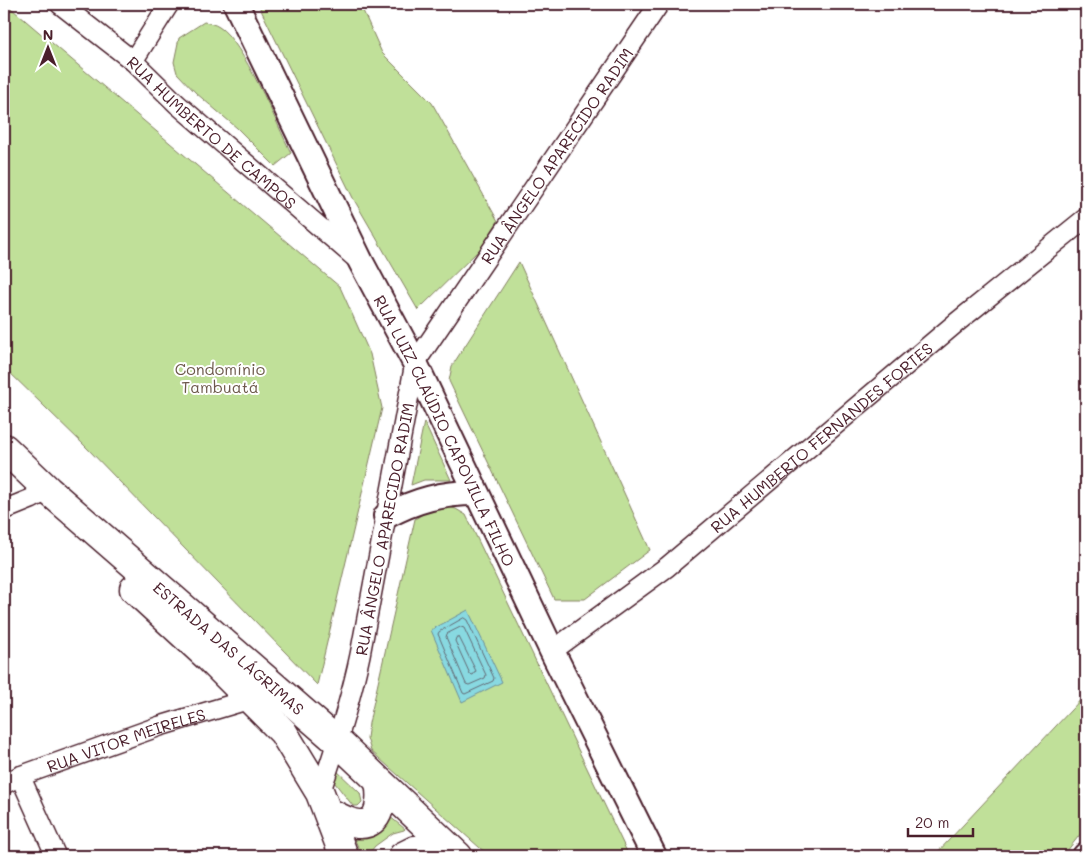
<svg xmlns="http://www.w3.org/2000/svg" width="1090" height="860" viewBox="0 0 1090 860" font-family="Mali,sans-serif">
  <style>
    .green { fill: #c0e099; stroke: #858062 }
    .water { fill: #88d9e1; stroke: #6f8f98 }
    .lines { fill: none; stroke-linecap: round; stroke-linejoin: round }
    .shore { stroke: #636974; stroke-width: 1 }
    .minor-casing { stroke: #4a1f2b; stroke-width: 22 }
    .tertiary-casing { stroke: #4a1f2b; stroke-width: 28 }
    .secondary-casing { stroke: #4a1f2b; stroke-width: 31 }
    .minor { stroke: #fff; stroke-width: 19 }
    .tertiary { stroke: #fff; stroke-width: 24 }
    .secondary { stroke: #fff; stroke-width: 28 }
    .labels { text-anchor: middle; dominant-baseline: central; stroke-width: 4; stroke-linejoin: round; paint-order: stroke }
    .street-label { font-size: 16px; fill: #4a1f2b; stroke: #fff }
    .park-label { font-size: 16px; fill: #6d594c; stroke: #fff }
  </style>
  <rect width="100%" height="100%" fill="#fff"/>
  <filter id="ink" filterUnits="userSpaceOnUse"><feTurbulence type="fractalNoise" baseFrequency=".02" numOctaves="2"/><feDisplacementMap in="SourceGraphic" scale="10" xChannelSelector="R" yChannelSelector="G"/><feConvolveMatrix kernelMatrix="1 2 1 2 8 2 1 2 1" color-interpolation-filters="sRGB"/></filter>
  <g filter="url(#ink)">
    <path class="green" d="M4,4h2l334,283 30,67 12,54 -65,277 -231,-238 -82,-80z
      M258,4h102l22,49 50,50 66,118 -17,27 -63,62 -65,-112z
      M204,22c4,1 11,2 15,5 23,13 59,99 72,126l-16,13 -38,-38 -41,-35 -19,-20 -3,-11 5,-24z
      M519,262l131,288 -65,49h-31l-105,-218 3,-15z
      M424,422l27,58h-27l-13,5z
      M444,506l12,3 10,6 163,341h-140l-118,-105 -4,-13 2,-15 46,-204 17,-11z
      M1086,694v133l-23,29h-129z
      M334,768l26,25 2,9 -4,4h-5l-22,-28z
      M389,816l16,13 -1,1 -11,3 -18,13 -8,10h-5l-8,-18z"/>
    <path class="water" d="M468,610l34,72 -40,20 -31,-72z"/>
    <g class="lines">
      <path class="shore" d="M464,618l3,2 27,58 -1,3 -28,13 -2,-1 -25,-59 1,-2z
        M461,627l3,1 22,47 -1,3 -16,7 -3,-1 -20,-47 1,-3z
        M459,637l17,34 -3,4 -3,-1 -15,-33 1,-3z"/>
      <defs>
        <g id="minor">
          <path id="s1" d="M60,4l73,57 44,43 181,156"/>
          <path d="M133,61l36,-57"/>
          <path d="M4,510l27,-11 17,-9"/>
          <path id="s2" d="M552,651l115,-84 289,-244 130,-105"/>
          <path d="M20,776l36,80"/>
          <path id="s3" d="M4,784l16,-8 140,-50 90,-27"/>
          <path id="s4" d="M320,793c16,-46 30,-91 40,-138l55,-292 244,-359"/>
        </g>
        <g id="tertiary">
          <path id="s5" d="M236,4l125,258 54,101 137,288 102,205"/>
          <path d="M386,516c30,-16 56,-23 90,-23"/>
          <path d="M1085,856l1,-1"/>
        </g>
        <g id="secondary">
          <path id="s6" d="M4,448l44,42 290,252 120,114"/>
          <path d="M134,589l75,69 74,74 37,61 24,63"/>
          <path d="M328,812c9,4 20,11 30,12 24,2 24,-26 21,-42"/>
          <path d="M403,856l12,-6 37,1"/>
        </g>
      </defs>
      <use href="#minor" class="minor-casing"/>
      <use href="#tertiary" class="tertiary-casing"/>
      <use href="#secondary" class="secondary-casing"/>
      <use href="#minor" class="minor"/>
      <use href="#tertiary" class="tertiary"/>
      <use href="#secondary" class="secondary"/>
    </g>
  </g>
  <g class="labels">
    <g class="street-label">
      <text stroke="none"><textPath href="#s1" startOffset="199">RUA HUMBERTO DE CAMPOS</textPath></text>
      <text stroke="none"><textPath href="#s4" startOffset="692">RUA ÂNGELO APARECIDO RADIM</textPath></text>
      <text stroke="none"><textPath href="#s5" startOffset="475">RUA LUIZ CLAÚDIO CAPOVILLA FILHO</textPath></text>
      <text stroke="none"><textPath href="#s2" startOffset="344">RUA HUMBERTO FERNANDES FORTES</textPath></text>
      <text stroke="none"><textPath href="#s4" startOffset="272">RUA ÂNGELO APARECIDO RADIM</textPath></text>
      <text stroke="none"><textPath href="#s6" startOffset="301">ESTRADA DAS LÁGRIMAS</textPath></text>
      <text stroke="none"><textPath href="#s3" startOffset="130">RUA VITOR MEIRELES</textPath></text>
    </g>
    <g class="park-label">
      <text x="220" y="368">Condomínio<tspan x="220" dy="18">Tambuatá</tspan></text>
    </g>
  </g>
  <rect width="1090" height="860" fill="none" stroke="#fff" stroke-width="20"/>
  <rect x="10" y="10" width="1070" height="840" fill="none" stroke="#4a1f2b" stroke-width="2" filter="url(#ink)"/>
  <g transform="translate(48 48)" stroke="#ffffff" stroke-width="4" paint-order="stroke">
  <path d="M0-4L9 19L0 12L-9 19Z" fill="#4a1f2b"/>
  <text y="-8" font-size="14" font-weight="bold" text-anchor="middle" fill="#4a1f2b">N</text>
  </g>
  <path d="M908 828v8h65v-8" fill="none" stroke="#4a1f2b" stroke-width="2.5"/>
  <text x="915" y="828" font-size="15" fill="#4a1f2b" stroke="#ffffff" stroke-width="4" paint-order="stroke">20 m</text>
</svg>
